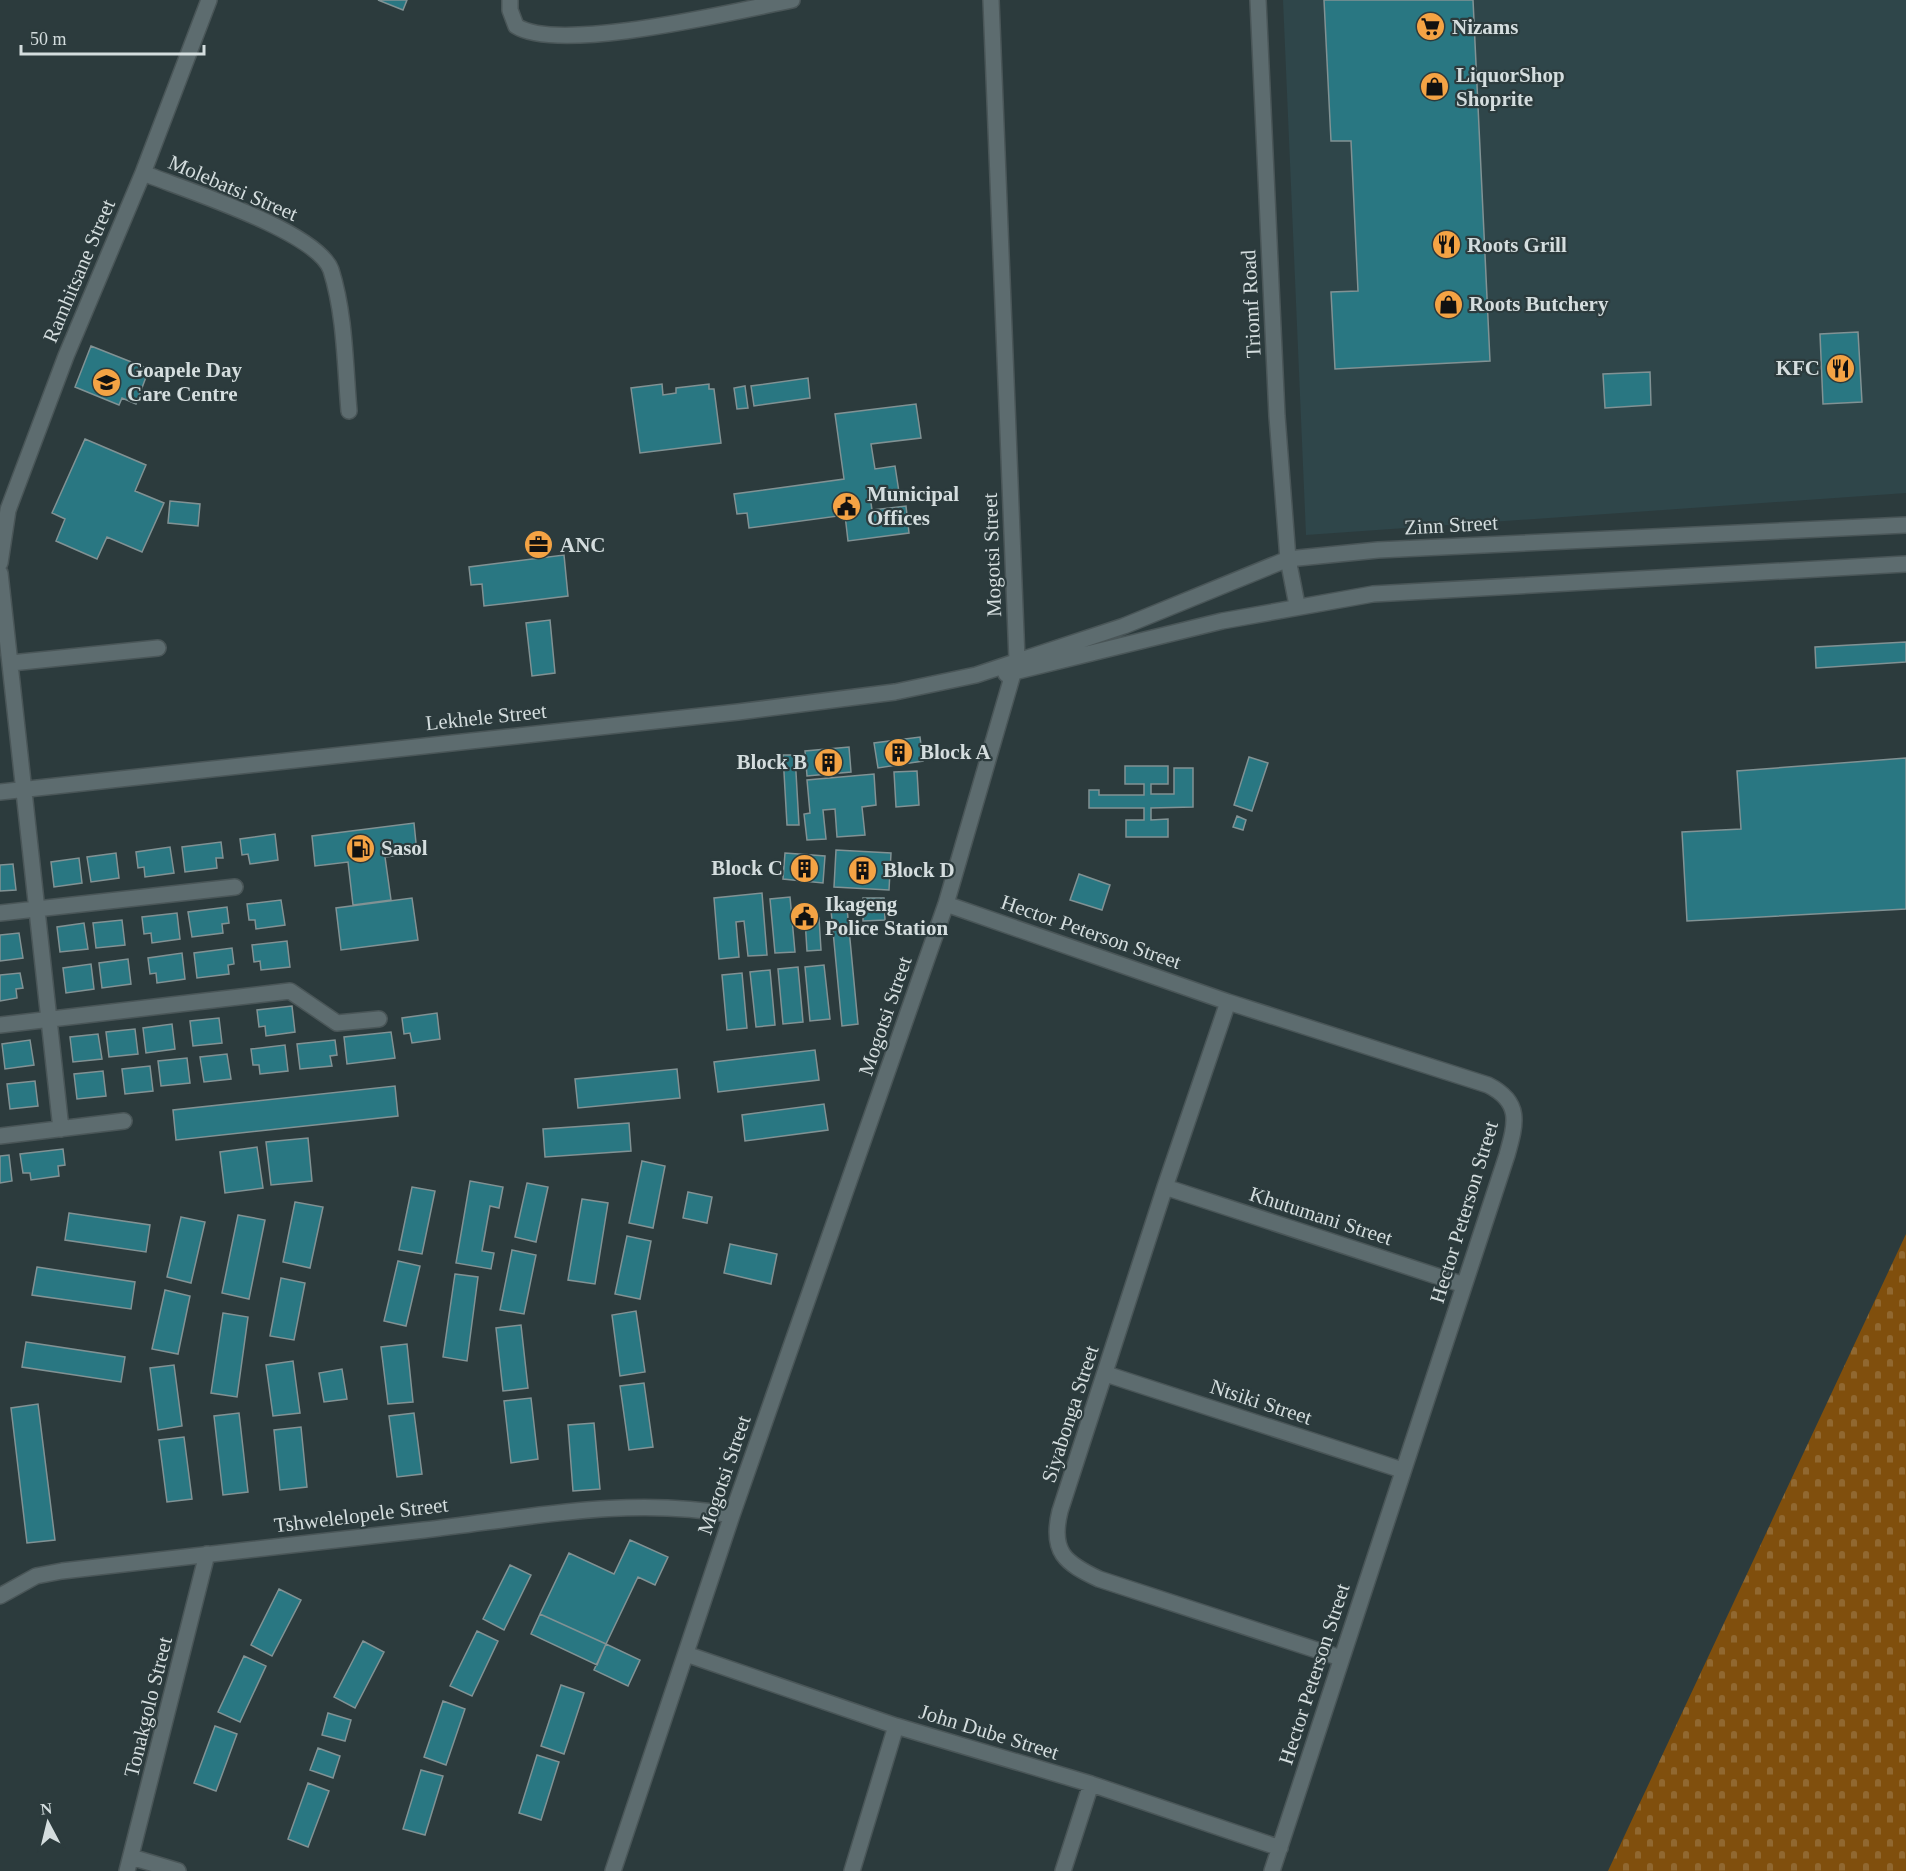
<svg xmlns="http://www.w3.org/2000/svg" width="1906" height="1871" viewBox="0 0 1906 1871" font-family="'Times New Roman',serif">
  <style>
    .built { fill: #2f464a }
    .cemetery { fill: url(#cemetery-stones) }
    .building { fill: #297782; stroke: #819294; stroke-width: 1.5 }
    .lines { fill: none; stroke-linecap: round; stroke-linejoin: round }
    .minor-casing { stroke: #4a5658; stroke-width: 18 }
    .minor { stroke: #5d6c6f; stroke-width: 15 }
    .labels { text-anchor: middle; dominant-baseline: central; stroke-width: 4.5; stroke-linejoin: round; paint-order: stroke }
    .poi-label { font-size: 21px; font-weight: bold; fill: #d4ddde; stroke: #2c3b3d; text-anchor: start }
    .street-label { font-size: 21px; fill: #d4ddde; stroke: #2c3b3d }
  </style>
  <defs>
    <pattern id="cemetery-stones" width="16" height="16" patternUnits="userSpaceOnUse" patternTransform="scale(1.5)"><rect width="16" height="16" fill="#804f0d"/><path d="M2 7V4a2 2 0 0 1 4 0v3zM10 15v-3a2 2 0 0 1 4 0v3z" fill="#916830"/></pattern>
  </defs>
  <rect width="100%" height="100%" fill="#2c3b3d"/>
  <path class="built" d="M1283,0h623v493l-600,42z"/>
  <path class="cemetery" d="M1906,1234v637h-298z"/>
  <path class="building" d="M378,0h29l-4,10z
    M1324,0h149l17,361 -155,8 -4,-77 27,-1 -7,-150h-20z
    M1858,332l4,70 -39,2 -3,-70z
    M91,346l58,23 -13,35 -14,-6 -3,7 -44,-18z
    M1650,372l1,33 -46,3 -2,-34z
    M808,378l2,20 -56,8 -3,-20z
    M662,384l1,11 13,-2v-5l33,-4v5h5l7,54 -81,10 -9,-65z
    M745,386l3,22 -11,1 -3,-21z
    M916,404l5,34 -50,6 4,25 20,-3 4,26 -29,4 2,14 34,-4 3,27 -61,8 -3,-26 -96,13 -2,-15 -10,1 -3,-20 110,-15 -9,-65z
    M85,439l61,26 -11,26 29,12 -22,49 -35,-15 -10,22 -41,-18 9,-22 -13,-6z
    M170,501l30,3 -2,22 -30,-3z
    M564,555l4,41 -84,10 -2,-22 -11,1 -2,-18z
    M550,620l5,53 -23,3 -6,-53z
    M1906,642v20l-90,6 -1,-21z
    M920,737l3,24 -45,7 -4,-25z
    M849,747l2,25 -44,4 -2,-25z
    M783,755h12l4,70h-12z
    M1249,757l19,6 -16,48 -18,-6z
    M1906,758v151l-219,12 -5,-89 59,-3 -4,-58z
    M1125,766h43v18h-17v10h23v-26h19v39l-42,1v12l17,-1v18h-42v-17h18v-12h-55v-18h10v5h45v-11h-19z
    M917,771l2,34 -23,2 -2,-35z
    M874,774l2,31 -14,2 3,28 -28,2 -2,-28 -12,1 3,29 -19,1 -3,-26 6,-1 -3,-33z
    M1237,816l9,4 -3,10 -10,-3z
    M414,823l3,30 -32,4 6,43 -38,5 -5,-43 -33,4 -3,-30z
    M275,834l3,26 -28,4 -2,-10 -6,1 -2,-16z
    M221,842l2,16h-7l1,10 -32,4 -3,-25z
    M170,847l4,26 -29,4 -1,-10 -6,1 -2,-16z
    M836,850l55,3 -2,37 -55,-3z
    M116,853l3,25 -28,4 -4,-25z
    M785,853l40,3 -2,27 -40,-4z
    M79,858l3,25 -28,4 -3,-25z
    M13,864l3,26 -16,1v-26z
    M1079,874l31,11 -8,25 -32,-10z
    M762,893l5,62 -19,1 -4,-35 -8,1 3,35 -20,2 -5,-61z
    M790,897l5,55 -20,1 -5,-54z
    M412,898l6,42 -77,10 -5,-42z
    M863,898h21l1,22 -22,1z
    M281,900l4,25 -29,4 -1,-9h-6l-2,-16z
    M227,907l2,16 -7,1 1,9 -31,4 -4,-25z
    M847,908l11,116 -16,2 -11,-116z
    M177,913l3,26 -28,4 -1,-10 -7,1 -2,-17z
    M819,918l2,32 -14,1 -2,-32z
    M122,920l3,25 -29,3 -3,-25z
    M84,923l4,26 -28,3 -3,-25z
    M19,933l4,25 -23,3v-26z
    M287,941l3,26 -29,3 -1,-9 -6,1 -2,-17z
    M232,948l2,16 -6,1 1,9 -32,4 -3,-25z
    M182,953l3,26 -28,4 -1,-10 -6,1 -2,-16z
    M128,959l3,25 -29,4 -3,-25z
    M91,964l3,25 -28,4 -3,-25z
    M824,965l6,54 -20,2 -5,-54z
    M798,967l5,55 -20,2 -5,-55z
    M770,970l5,55 -19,2 -6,-55z
    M20,973l3,15 -7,1 1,9 -17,3v-26z
    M742,973l5,55 -20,2 -5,-55z
    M292,1006l3,26 -29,4 -1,-10 -6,1 -2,-17z
    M437,1013l3,26 -28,4 -2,-10 -6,1 -2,-16z
    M219,1018l3,25 -29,3 -3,-25z
    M172,1024l3,25 -29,4 -3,-25z
    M135,1029l3,25 -29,3 -3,-25z
    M391,1032l4,26 -48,6 -3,-27z
    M98,1034l4,25 -29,3 -3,-25z
    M30,1040l4,25 -29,4 -3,-25z
    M335,1040l2,15 -7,1 2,10 -32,3 -3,-25z
    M285,1045l3,26 -28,3 -1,-9h-6l-2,-16z
    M815,1050l4,30 -101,12 -4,-30z
    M227,1054l4,25 -27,3 -4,-25z
    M187,1058l3,25 -29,3 -3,-25z
    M150,1066l3,25 -28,3 -3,-25z
    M677,1069l3,29 -102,10 -3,-29z
    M103,1071l3,25 -29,3 -3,-25z
    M35,1081l3,25 -28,3 -3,-25z
    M395,1086l3,30 -222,24 -3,-30z
    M824,1104l4,26 -83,11 -3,-26z
    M629,1123l2,28 -86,6 -2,-28z
    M308,1138l4,43 -41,4 -5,-43z
    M257,1147l6,41 -38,5 -5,-41z
    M63,1149l2,16 -7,1 1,10 -28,4 -1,-7h-7l-3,-19z
    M9,1155l3,26 -12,2v-27z
    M642,1161l23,5 -12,62 -24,-5z
    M470,1181l33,6 -4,21 -9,-2 -8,45 12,2 -3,16 -35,-6z
    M527,1183l21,4 -12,55 -21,-5z
    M412,1187l23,4 -13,63 -23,-4z
    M688,1192l24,5 -5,26 -24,-5z
    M582,1199l26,4 -13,81 -27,-4z
    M295,1202l28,5 -13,61 -27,-6z
    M69,1213l81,12 -4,27 -81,-12z
    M238,1215l27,5 -16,79 -27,-6z
    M181,1217l24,5 -14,61 -24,-6z
    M627,1236l24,5 -11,58 -25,-5z
    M730,1244l47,10 -6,30 -47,-11z
    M512,1250l24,5 -12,59 -24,-4z
    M398,1261l22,5 -14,60 -22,-5z
    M37,1267l98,15 -4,27 -99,-14z
    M455,1274l23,3 -11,84 -24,-4z
    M281,1278l24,5 -11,57 -24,-4z
    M165,1290l25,6 -12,58 -26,-5z
    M636,1311l9,61 -25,4 -8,-61z
    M223,1313l25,4 -11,80 -26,-4z
    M521,1325l7,63 -25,3 -7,-63z
    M26,1342l99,15 -4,25 -99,-15z
    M407,1344l6,58 -25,2 -7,-57z
    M293,1361l7,52 -27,3 -7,-51z
    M174,1365l8,61 -24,4 -8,-62z
    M342,1369l5,30 -23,3 -5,-29z
    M644,1383l9,64 -24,3 -9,-64z
    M531,1398l7,61 -27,4 -7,-62z
    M38,1404l17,136 -28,3 -16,-135z
    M239,1413l9,79 -25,3 -9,-79z
    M414,1413l8,61 -25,3 -8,-61z
    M594,1423l6,66 -27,2 -5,-66z
    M301,1427l6,60 -27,3 -6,-60z
    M184,1437l8,62 -25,3 -8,-62z
    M630,1540l38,17 -13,28 -17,-8 -32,67 -66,-30 29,-61 45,21z
    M510,1565l21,10 -27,55 -21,-11z
    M279,1589l22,11 -29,56 -21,-11z
    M540,1614l66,30 -9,21 -66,-31z
    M477,1631l21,10 -26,55 -22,-10z
    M363,1641l21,11 -29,56 -21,-11z
    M606,1644l34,16 -12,26 -34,-16z
    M244,1656l22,10 -26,56 -22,-10z
    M561,1685l23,8 -20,61 -23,-8z
    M443,1701l22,8 -19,56 -22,-8z
    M328,1713l23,7 -6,21 -23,-6z
    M215,1726l22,8 -21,57 -22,-8z
    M318,1748l22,8 -7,22 -23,-8z
    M537,1755l22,7 -18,58 -22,-7z
    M421,1770l22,6 -18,59 -22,-6z
    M308,1783l21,8 -21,56 -20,-8z"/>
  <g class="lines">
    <defs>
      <path id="minor" d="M510,0v10l6,16c43,28 220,-15 276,-26
        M1258,0l19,416 11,143 9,46
        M143,173c40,16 174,58 188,97 14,44 14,95 18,141
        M0,563l8,-53 58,-154 77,-183 66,-173
        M0,573l61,556
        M11,663l147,-15
        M1006,674l216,-53 151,-27 533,-30
        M0,792l738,-80 157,-20 81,-17 148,-49 164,-67 90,-9 528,-25
        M946,904l282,98 260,83c34,17 28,38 19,70l-235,716
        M0,913l235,-26
        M1228,1002l-63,185 -105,324c-10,41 5,52 39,68l242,79
        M0,1025l290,-34 47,32 42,-4
        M0,1136l124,-15
        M1165,1187l299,98
        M1106,1374l296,96
        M0,1596l36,-20 26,-5c121,-14 242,-27 362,-41 104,-12 204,-34 308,-15
        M686,1654l210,72 195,58 189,64
        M131,1857l47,14
        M127,1871l80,-317
        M613,1871l119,-356 214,-611 71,-244 -26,-660
        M852,1871l44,-145
        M1063,1871l28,-87"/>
    </defs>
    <use href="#minor" class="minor-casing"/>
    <use href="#minor" class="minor"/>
  </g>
  <defs>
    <symbol id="supermarket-disc" viewBox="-11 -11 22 22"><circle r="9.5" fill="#f4a344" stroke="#2c3b3d"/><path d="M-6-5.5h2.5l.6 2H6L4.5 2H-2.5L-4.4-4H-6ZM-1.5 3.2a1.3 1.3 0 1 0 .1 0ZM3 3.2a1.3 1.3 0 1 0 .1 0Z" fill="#111"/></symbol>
    <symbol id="shop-disc" viewBox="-11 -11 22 22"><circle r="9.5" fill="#f4a344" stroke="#2c3b3d"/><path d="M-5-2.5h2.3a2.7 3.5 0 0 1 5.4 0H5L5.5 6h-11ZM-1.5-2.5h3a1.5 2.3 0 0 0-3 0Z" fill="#111"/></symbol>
    <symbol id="restaurant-disc" viewBox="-11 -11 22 22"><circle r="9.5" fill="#f4a344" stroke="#2c3b3d"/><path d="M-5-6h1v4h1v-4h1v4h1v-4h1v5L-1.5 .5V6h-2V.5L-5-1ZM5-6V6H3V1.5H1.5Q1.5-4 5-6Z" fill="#111"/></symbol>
    <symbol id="school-disc" viewBox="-11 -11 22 22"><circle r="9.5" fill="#f4a344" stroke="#2c3b3d"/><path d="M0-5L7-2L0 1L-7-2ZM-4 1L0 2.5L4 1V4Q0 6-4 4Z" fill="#111"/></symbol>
    <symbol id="civic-disc" viewBox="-11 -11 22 22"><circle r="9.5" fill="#f4a344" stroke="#2c3b3d"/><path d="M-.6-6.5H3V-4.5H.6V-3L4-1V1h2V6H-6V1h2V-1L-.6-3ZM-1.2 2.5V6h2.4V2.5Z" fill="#111"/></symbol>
    <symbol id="office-disc" viewBox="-11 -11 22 22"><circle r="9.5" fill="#f4a344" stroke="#2c3b3d"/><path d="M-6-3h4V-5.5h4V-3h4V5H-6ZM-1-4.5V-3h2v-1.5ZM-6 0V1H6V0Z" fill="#111"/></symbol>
    <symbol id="building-disc" viewBox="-11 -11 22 22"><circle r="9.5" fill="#f4a344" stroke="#2c3b3d"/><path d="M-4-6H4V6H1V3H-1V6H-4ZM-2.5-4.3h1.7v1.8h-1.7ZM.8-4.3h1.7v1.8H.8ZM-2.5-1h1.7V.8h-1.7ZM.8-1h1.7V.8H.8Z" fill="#111"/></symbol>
    <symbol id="fuel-disc" viewBox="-11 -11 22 22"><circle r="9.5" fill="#f4a344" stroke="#2c3b3d"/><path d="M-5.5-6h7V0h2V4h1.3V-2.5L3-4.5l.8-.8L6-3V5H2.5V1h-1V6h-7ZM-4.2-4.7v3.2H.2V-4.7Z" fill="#111"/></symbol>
  </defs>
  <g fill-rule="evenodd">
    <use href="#supermarket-disc" x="1414" y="10" width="33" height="33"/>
    <use href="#shop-disc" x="1418" y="70" width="33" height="33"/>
    <use href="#restaurant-disc" x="1430" y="228" width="33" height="33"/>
    <use href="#shop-disc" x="1432" y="288" width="33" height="33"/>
    <use href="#restaurant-disc" x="1824" y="352" width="33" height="33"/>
    <use href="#school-disc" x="90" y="366" width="33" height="33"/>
    <use href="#civic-disc" x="830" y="490" width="33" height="33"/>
    <use href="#office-disc" x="522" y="528" width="33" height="33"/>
    <use href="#building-disc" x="882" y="736" width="33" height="33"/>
    <use href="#building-disc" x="812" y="746" width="33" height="33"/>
    <use href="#fuel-disc" x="344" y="832" width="33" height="33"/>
    <use href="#building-disc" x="788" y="852" width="33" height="33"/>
    <use href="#building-disc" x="846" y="854" width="33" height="33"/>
    <use href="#civic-disc" x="788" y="900" width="33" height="33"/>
  </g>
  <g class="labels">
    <g class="poi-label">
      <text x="1452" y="27">Nizams</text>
      <text x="1456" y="75">LiquorShop<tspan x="1456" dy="24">Shoprite</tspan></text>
      <text x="1467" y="245">Roots Grill</text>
      <text x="1469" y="304">Roots Butchery</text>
      <text x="1820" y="368" text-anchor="end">KFC</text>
      <text x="127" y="370">Goapele Day<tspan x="127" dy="24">Care Centre</tspan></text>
      <text x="867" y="494">Municipal<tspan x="867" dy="24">Offices</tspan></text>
      <text x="560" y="545">ANC</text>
      <text x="920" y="752">Block A</text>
      <text x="807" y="762" text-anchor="end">Block B</text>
      <text x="381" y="848">Sasol</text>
      <text x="783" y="868" text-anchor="end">Block C</text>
      <text x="883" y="870">Block D</text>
      <text x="825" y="904">Ikageng<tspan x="825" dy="24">Police Station</tspan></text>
    </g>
    <g class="street-label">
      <text transform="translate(233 188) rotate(23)">Molebatsi Street</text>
      <text transform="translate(79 271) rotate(-67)">Ramhitsane Street</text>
      <text transform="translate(1251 304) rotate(-93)">Triomf Road</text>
      <text transform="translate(1451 525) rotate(-3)">Zinn Street</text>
      <text transform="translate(992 555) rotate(-92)">Mogotsi Street</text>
      <text transform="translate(486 717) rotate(-6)">Lekhele Street</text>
      <text transform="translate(1091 932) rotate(19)">Hector Peterson Street</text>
      <text transform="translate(885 1016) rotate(-71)">Mogotsi Street</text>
      <text transform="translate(1464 1212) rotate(-73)">Hector Peterson Street</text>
      <text transform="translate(1321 1216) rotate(18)">Khutumani Street</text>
      <text transform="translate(1261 1402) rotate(18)">Ntsiki Street</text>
      <text transform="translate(1070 1414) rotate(-72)">Siyabonga Street</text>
      <text transform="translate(724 1475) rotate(-71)">Mogotsi Street</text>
      <text transform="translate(361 1515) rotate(-7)">Tshwelelopele Street</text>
      <text transform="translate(1314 1674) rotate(-72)">Hector Peterson Street</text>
      <text transform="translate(148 1707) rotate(-76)">Tonakgolo Street</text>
      <text transform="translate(989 1732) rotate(17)">John Dube Street</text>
    </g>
  </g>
  <g transform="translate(48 1823) rotate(353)" stroke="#2c3b3d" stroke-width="4.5" paint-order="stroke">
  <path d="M0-4.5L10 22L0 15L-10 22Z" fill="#d4ddde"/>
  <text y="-9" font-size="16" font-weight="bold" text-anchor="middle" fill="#d4ddde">N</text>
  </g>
  <path d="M21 45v9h183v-9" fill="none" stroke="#d4ddde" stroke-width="3"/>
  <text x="30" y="45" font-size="18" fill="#d4ddde" stroke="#2c3b3d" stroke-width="4.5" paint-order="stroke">50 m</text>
</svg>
